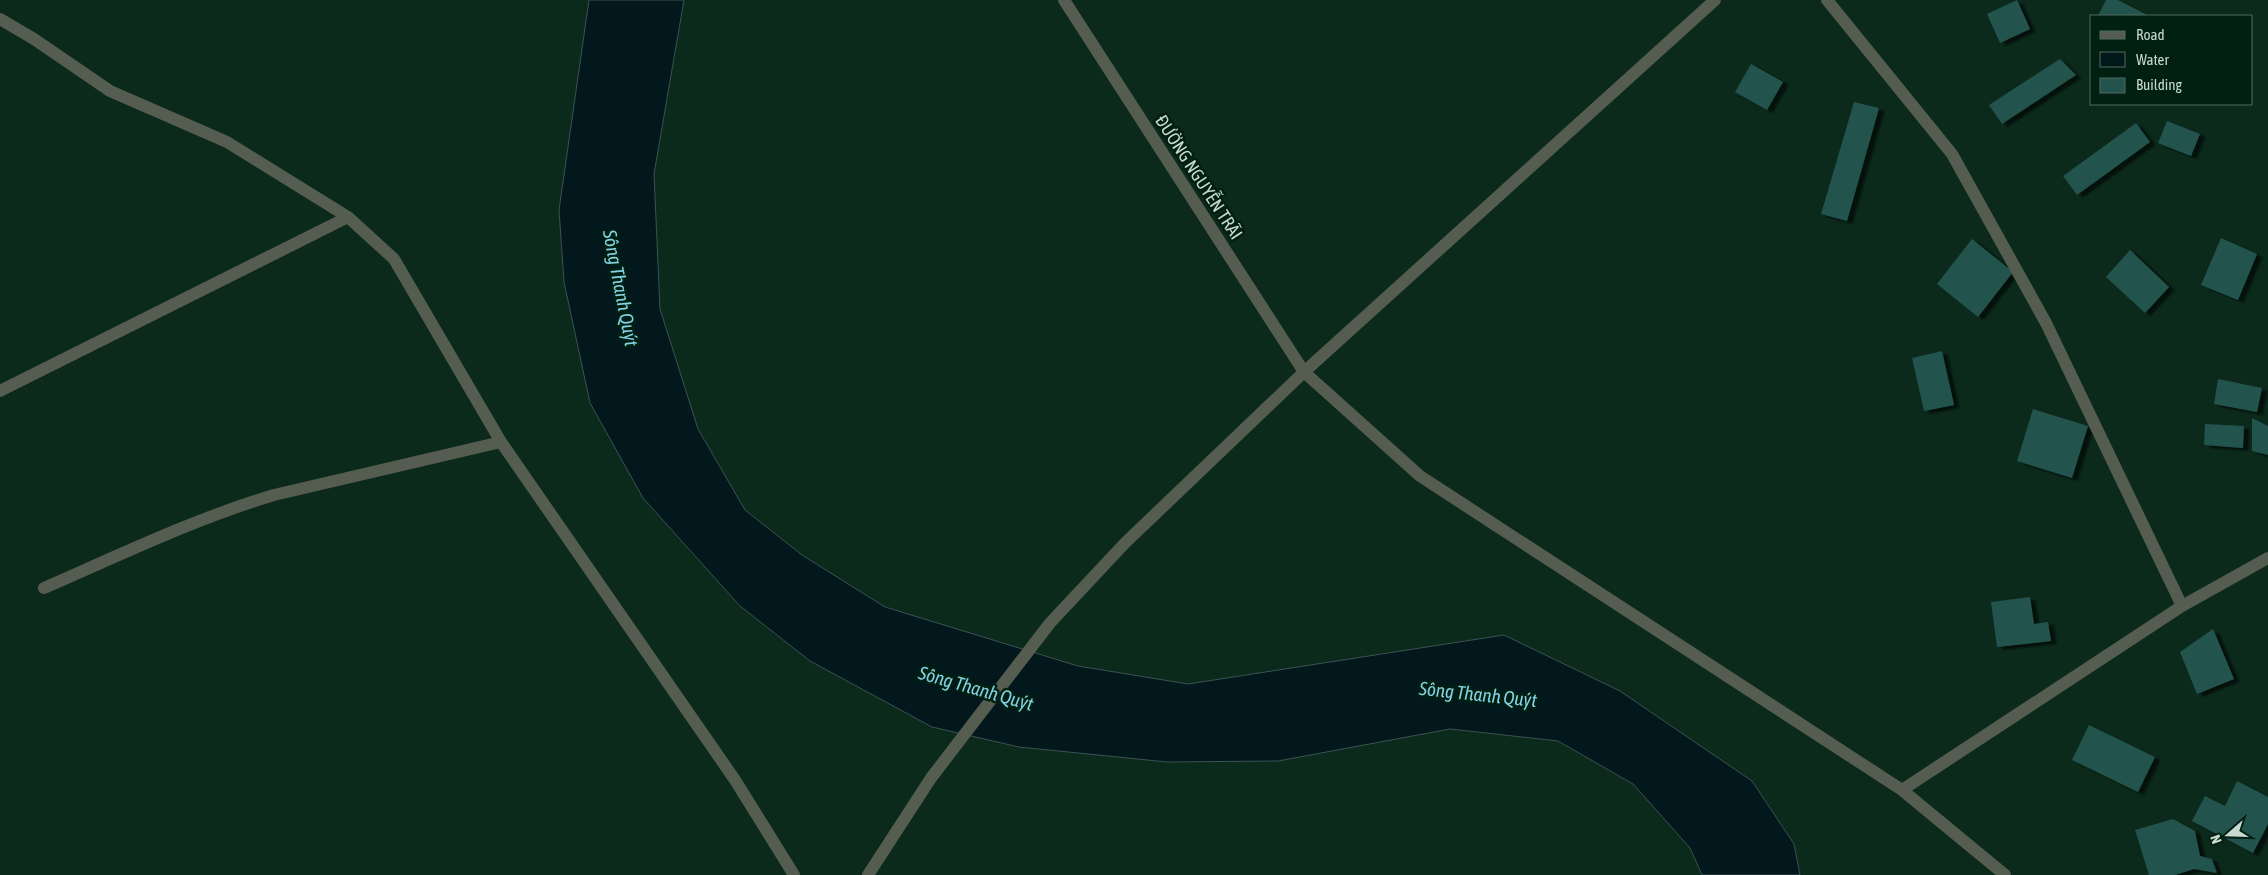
<svg xmlns="http://www.w3.org/2000/svg" width="2268" height="875" viewBox="0 0 2268 875" font-family="'Asap Condensed',sans-serif">
  <style>
    .water { fill: #02181d; stroke: #3d5252 }
    .building { fill: #24524e; filter: url(#shadow) }
    .lines { fill: none; stroke-linecap: round; stroke-linejoin: round }
    .minor { stroke: #555c50; stroke-width: 12 }
    .tertiary { stroke: #555c50; stroke-width: 12 }
    .labels { text-anchor: middle; dominant-baseline: central; stroke-width: 5; stroke-linejoin: round; paint-order: stroke }
    .street-label { font-size: 18px; fill: #c8dacf; stroke: #022012 }
    .water-label { font-size: 19px; font-style: italic; fill: #83d1e3; stroke: #022012 }
  </style>
  <defs>
    <filter id="shadow"><feDropShadow dx="5.5" dy="3" stdDeviation="1" flood-color="#0009"/></filter>
  </defs>
  <rect width="100%" height="100%" fill="#0b2a1b"/>
  <path class="water" d="M589,0h95l-30,174 6,135 38,120 47,81 57,45 83,52 193,59 110,18 316,-49 116,56 132,90 42,63 6,31h-98l-12,-27 -57,-64 -75,-43 -108,-12 -172,32 -111,1 -148,-15 -87,-20 -122,-66 -70,-55 -97,-108 -53,-95 -26,-121 -5,-72z"/>
  <path class="building" d="M2017,0l13,29 -30,14 -13,-29z
    M2106,0h12l31,16h-51z
    M2060,59l16,16 -74,49 -13,-19z
    M1751,64l32,18 -16,28 -32,-18z
    M1854,102l25,6 -32,113 -26,-7z
    M2167,121l33,13 -9,22 -33,-13z
    M2136,123l14,19 -73,53 -14,-19z
    M2221,238l36,16 -19,46 -37,-15z
    M1972,239l41,33 -35,45 -41,-33z
    M2130,250l39,37 -24,26 -39,-36z
    M1942,351l12,54 -30,6 -12,-53z
    M2218,379l44,9 -5,24 -43,-8z
    M2033,409l55,17 -16,52 -55,-17z
    M2252,418l16,8v29l-16,-4z
    M2205,424l39,2 -1,22 -39,-3z
    M2030,597l4,27 14,-2 3,19 -54,6 -6,-45z
    M2213,629l21,50 -37,15 -17,-42z
    M2089,725l66,32 -17,35 -66,-32z
    M2237,781l31,16v27l-15,29 -61,-32 13,-25 20,10z
    M2173,819l22,12 5,25 12,3 5,14 -23,-4 -19,6h-26l-14,-45z"/>
  <g class="lines">
    <path class="minor" d="M1827,0l125,154 94,169 136,283
      M0,19l34,20 76,52 117,51 121,75 46,42 107,183 234,338 59,95
      M1304,372l116,104 482,314 103,85
      M0,391l348,-174
      M44,588c76,-33 150,-69 230,-93l227,-53
      M1902,790l280,-184 86,-48"/>
    <path class="tertiary" d="M1064,0l240,372
      M868,875l63,-97 119,-155 75,-80 179,-171 411,-372"/>
  </g>
  <g class="labels">
    <g class="street-label">
      <text transform="translate(1199 177) rotate(57)">ĐƯỜNG NGUYỄN TRÃI</text>
    </g>
    <g class="water-label">
      <text transform="translate(621 288) rotate(79)">Sông Thanh Quýt</text>
      <text transform="translate(976 688) rotate(16)">Sông Thanh Quýt</text>
      <text transform="translate(1478 694) rotate(6)">Sông Thanh Quýt</text>
    </g>
  </g>
  <rect x="2090" y="15" width="162" height="90" fill="#022012" stroke="#516a5e"/>
  <rect x="2100" y="31" width="25" height="8" fill="#555c50" stroke="#516a5e"/>
  <text x="2136" y="40" font-size="15" fill="#c8dacf">Road</text>
  <rect x="2100" y="52" width="25" height="15" fill="#02181d" stroke="#516a5e"/>
  <text x="2136" y="65" font-size="15" fill="#c8dacf">Water</text>
  <rect x="2100" y="78" width="25" height="15" fill="#24524e" stroke="#516a5e"/>
  <text x="2136" y="90" font-size="15" fill="#c8dacf">Building</text>
  <g transform="translate(2228 835) rotate(250)" stroke="#022012" stroke-width="4" paint-order="stroke">
  <path d="M0-4L9 19L0 12L-9 19Z" fill="#c8dacf"/>
  <text y="-8" font-size="14" font-weight="bold" text-anchor="middle" fill="#c8dacf">N</text>
  </g>
</svg>
